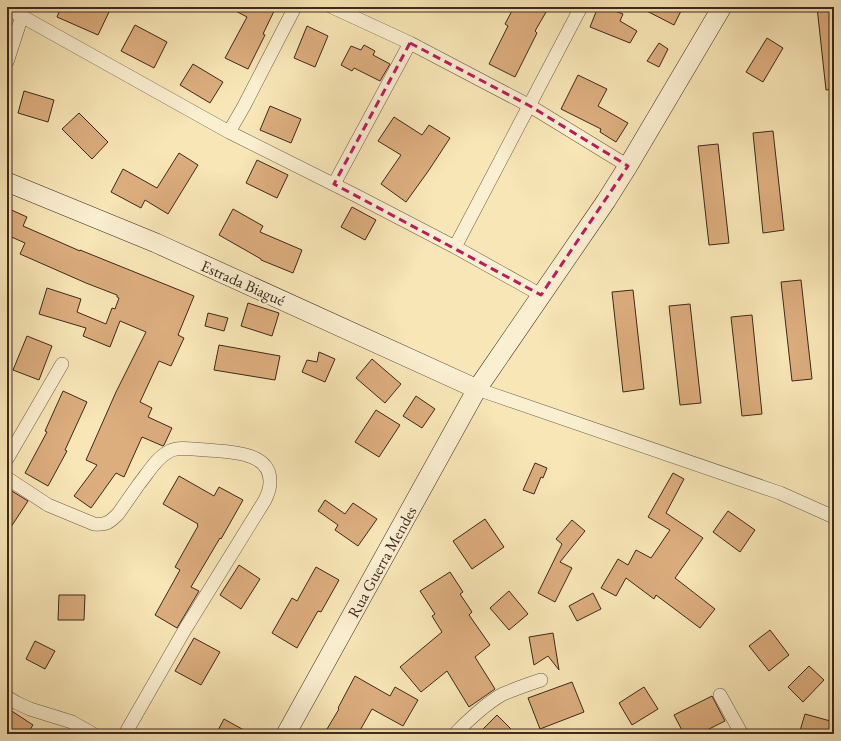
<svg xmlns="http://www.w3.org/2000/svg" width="841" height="741" viewBox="0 0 841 741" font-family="'EB Garamond',serif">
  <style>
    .building { fill: #dcad7d; stroke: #3e281c }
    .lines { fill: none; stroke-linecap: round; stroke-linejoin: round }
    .street-casing { stroke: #6c5842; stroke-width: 14 }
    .secondary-casing { stroke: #3e281c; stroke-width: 20 }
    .street { stroke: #faefd0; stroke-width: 13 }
    .secondary { stroke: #faefd0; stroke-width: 19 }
    .marked { fill: none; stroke: #c2185b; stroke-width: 3; stroke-dasharray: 8 5; stroke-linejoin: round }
    .labels { text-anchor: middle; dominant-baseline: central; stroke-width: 4; stroke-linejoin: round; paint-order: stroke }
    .street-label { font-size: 16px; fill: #3e281c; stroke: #faefd0 }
  </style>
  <rect width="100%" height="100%" fill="#f8e6b6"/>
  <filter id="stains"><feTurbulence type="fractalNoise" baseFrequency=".005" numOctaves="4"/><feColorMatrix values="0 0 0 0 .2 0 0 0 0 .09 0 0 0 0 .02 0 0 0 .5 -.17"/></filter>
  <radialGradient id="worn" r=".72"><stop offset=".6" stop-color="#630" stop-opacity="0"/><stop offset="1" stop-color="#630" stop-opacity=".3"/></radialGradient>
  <path class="building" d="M61,7h37l11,5 -11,23 -41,-18z
    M228,7h48l-13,27 2,1 -17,34 -23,-11 22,-41z
    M514,7h35l-14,24 2,2 -22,44 -26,-13 19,-38 -3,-2z
    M598,7h6l19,7 -3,7 17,10 -7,12 -40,-16z
    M639,7h44l-9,18z
    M817,7h17v82l-8,1z
    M135,25l32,17 -13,26 -33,-17z
    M307,26l21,10 -13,31 -21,-9z
    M767,38l16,10 -20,34 -17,-10z
    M659,43l9,6 -9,18 -12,-6z
    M364,45l11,6 -2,4 17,9 -10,17 -26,-13 -2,3 -11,-6 10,-19 10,4z
    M193,64l30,18 -13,21 -30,-18z
    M578,75l29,14 -9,17 30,17 -12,19 -16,-10 1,-3 -40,-20z
    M24,91l30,9 -6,22 -30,-9z
    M270,106l31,13 -10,24 -31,-13z
    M79,113l29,29 -16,17 -30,-30z
    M394,117l28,18 7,-10 21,13 -21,32 -23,32 -25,-18 20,-29 -23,-14z
    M773,131l11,99 -21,3 -10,-100z
    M718,144l11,99 -20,2 -11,-99z
    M179,153l19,12 -30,49 -23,-14 -4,8 -30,-16 12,-23 34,19z
    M257,160l31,15 -11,23 -31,-15z
    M352,207l24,13 -11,20 -24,-13z
    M7,208l20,9 -4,9 57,25v-1l114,46 -16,39 6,3 -13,28 -12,-5 -19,41 12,6 -4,9 24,11 -8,17 -1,1 -21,-9 -18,40 -8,-4 -25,35 -17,-12 23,-31 -11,-5 30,-68 30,-60 -26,-11 -10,26 -27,-11 3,-8 -47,-14 8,-26 34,11 -4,13 29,12 6,-16 3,1 4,-11 -2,-1v-2l-31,-12 -66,-29 5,-11 -18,-8z
    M233,209l30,17 -3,6 42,18 -9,23 -32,-13v-1l-42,-24z
    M801,280l11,99 -20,2 -11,-99z
    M633,290l11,99 -21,3 -11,-100z
    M248,303l31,10 -7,23 -31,-10z
    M690,304l11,99 -21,2 -11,-99z
    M208,313l20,5 -4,13 -19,-5z
    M752,315l10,99 -20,2 -11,-99z
    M27,336l25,10 -13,34 -26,-10z
    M219,345l61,11 -5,24 -61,-10z
    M319,352l16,7 -10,23 -23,-10 5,-12 10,2z
    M372,359l29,25 -16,19 -29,-25z
    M63,391l24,11 -22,48 2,1 -19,35 -23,-13 22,-41 -2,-1z
    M416,396l19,13 -13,19 -19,-12z
    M376,410l24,15 -21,32 -24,-15z
    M535,463l12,5 -4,10 -2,-1 -7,17 -11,-4z
    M673,473l11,6 -18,34 37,25 -28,40 40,31 -15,19 -44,-33 -2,4 -28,-21 -10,18 -15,-8 17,-29 10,6 8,-15 15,8 19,-28 -22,-13z
    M179,476l35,20 5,-9 24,13 -22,39 -1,-1 -29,49 8,4 -22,37 -22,-13 25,-45 -5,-3 23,-41 -1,-1 1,-1 -35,-20z
    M7,488l21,13 -21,32z
    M325,500l20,14 8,-11 24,16 -19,27 -23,-16 3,-5 -20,-14z
    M728,511l27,19 -15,22 -27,-20z
    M485,519l19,28 -32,22 -19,-28z
    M572,520l13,11 -25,31 12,6 -17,34 -17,-9 24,-49 -6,-5z
    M239,565l21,14 -19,30 -21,-14z
    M316,567l23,13 -18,32 -3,-1 -21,37 -25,-15 20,-35 5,3z
    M450,572l13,20 -3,2 12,18 -3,3 21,30 -15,12 20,32 -26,18 -22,-36 -26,21 -21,-25 42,-35 -10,-16 3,-2 -15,-23z
    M509,591l19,23 -19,16 -19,-22z
    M593,593l8,16 -24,12 -8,-15z
    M59,595h26l-1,25h-26z
    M770,630l19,25 -20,16 -20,-25z
    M553,633l6,37 -11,-14 -14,9 -5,-28z
    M194,638l26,14 -19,33 -26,-14z
    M35,641l20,10 -10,18 -19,-10z
    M809,666l15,14 -21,22 -15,-15z
    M355,676l35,20 5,-9 23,13 -15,26 -31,-17 -14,25h-34l15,-25 -1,-1z
    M572,682l12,30 -44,17 -12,-31z
    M644,687l14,22 -26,16 -13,-22z
    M712,696l13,25 -26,13h-15l-10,-19z
    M7,708l26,17 -6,9h-20z
    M805,714l29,8 -3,12h-32z
    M497,715l19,19h-38z
    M224,719l27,15h-35z"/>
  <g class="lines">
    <defs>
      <path id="street" d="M332,7l78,36 120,63 98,60
        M7,8l222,124 126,63 100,52 86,48
        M7,62l15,-46
        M229,132l15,-26 51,-99
        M334,184l76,-141
        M455,247l126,-240
        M477,389l303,104 54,24
        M7,459l55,-95
        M7,478l41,27 46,19c12,1 15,-1 24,-10 7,-10 14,-20 21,-30 9,-11 18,-27 31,-33 9,-5 27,-1 37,-1 21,2 64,1 63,32 0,7 -2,12 -5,18l-81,131 -59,103
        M720,695l20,36 2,3
        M7,697l10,6 13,6 42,13 21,12
        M455,734c12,-13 33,-32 48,-40 12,-5 26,-10 38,-14"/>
      <path id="secondary" d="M7,182l149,61 321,146
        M286,734l191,-345 129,-188 22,-35 94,-159"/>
    </defs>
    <use href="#street" class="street-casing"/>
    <use href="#secondary" class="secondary-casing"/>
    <use href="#street" class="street"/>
    <use href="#secondary" class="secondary"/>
  </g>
  <path class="marked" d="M410,43l120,63 98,60 -87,129 -207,-111z"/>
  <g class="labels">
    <g class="street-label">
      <text transform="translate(243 283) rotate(24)">Estrada Biagué</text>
      <text transform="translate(382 562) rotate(-61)">Rua Guerra Mendes</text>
    </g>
  </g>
  <rect width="841" height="741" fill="none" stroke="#f8e6b6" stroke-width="24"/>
  <rect x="8" y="8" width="825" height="725" fill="none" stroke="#3e281c" stroke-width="2"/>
  <rect x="12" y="12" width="817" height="717" fill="none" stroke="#3e281c"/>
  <rect width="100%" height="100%" filter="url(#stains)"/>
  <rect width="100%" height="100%" fill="url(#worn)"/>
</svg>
